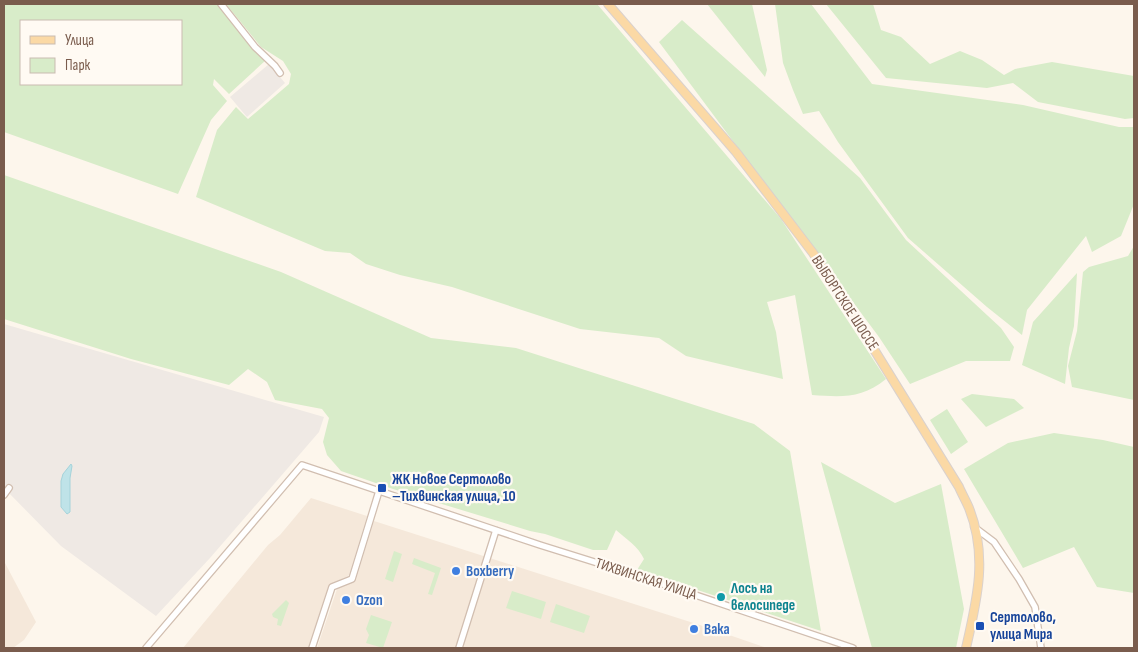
<svg xmlns="http://www.w3.org/2000/svg" width="1138" height="652" viewBox="0 0 1138 652" font-family="'Sofia Sans Condensed',sans-serif">
  <style>
    .residential { fill: #f5e8da }
    .industrial { fill: #efe9e4 }
    .green { fill: #d8ecc9; fill-rule: evenodd }
    .water { fill: #bfe3e8; stroke: #a5d3da }
    .lines { fill: none; stroke-linecap: round; stroke-linejoin: round }
    .minor-casing { stroke: #d1beb0; stroke-width: 8 }
    .major-casing { stroke: #dad1cd; stroke-width: 10 }
    .minor { stroke: #fff; stroke-width: 5.5 }
    .major { stroke: #fbd9a5; stroke-width: 8 }
    .transit-dot { fill: #1a4fb4; stroke: #fffaf3; stroke-width: 2 }
    .shop-dot { fill: #3f7fe0; stroke: #fffaf3; stroke-width: 2 }
    .culture-dot { fill: #0f9aa8; stroke: #fffaf3; stroke-width: 2 }
    .labels { text-anchor: middle; dominant-baseline: central; stroke-width: 4.5; stroke-linejoin: round; paint-order: stroke }
    .street-label { font-size: 15px; fill: #7a5c4d; stroke: #fffaf3 }
    .transit-label { font-size: 15px; font-weight: bold; fill: #164399; stroke: #fffaf3; text-anchor: start }
    .shop-label { font-size: 15px; font-weight: bold; fill: #366cbe; stroke: #fffaf3; text-anchor: start }
    .culture-label { font-size: 15px; font-weight: bold; fill: #0d838f; stroke: #fffaf3; text-anchor: start }
  </style>
  <rect width="100%" height="100%" fill="#fdf6ec"/>
  <path class="residential" d="M311,498l56,18 -18,59 -3,2 -15,7 -3,3 -20,61h-125l85,-103 12,-10z
    M374,521l332,106 61,21h-450l20,-59 19,-9z
    M4,561l32,61 -12,18 -11,8h-9z"/>
  <path class="industrial" d="M269,64l16,19 -38,34 -17,-20z
    M4,324l320,93 -5,15 -109,126 -54,58 -95,-70 -57,-58z"/>
  <path class="green" d="M4,4h214l20,26 28,30 -37,34 -15,-15 -1,6 14,16 -16,19 -33,74 -174,-62zM21,21h160v63h-160z
    M226,4h371l184,215 105,160c-24,20 -45,18 -74,16l-17,-100 -28,7 9,30 7,47 -97,-23 -27,-18 -79,-9 -128,-42 -52,-12 -34,-11 -16,-11 -25,-2 -129,-54 21,-67 19,-23 12,12 41,-35 2,-10 -8,-13 -22,-14z
    M707,4h45l15,66 -2,7z
    M775,4h36l61,80 151,21 96,22h15v77l-13,32 -29,16 -6,-16 -59,74 -5,25 -35,-28 -79,-69 -70,-96 -19,-31 -16,3 -10,-24 -10,-27z
    M826,4h47l8,26 20,7 29,27 30,-13 22,9 22,15 11,-6 37,-7 82,14v42l-9,1 -87,-17 -25,-19 -26,5 -101,-10z
    M682,20l178,158 46,62 95,88 13,19 -4,14h-44l-56,23 -31,-47 -220,-295z
    M4,175l277,97 150,66 85,10 238,76 36,27 31,180 -184,-61 7,-11c-6,-13 -18,-20 -28,-29l-9,20h-14l-48,-16 -15,-3 -137,-42 -52,-18 -14,-16 -4,-13 6,-24 -7,-9 -47,-9 -8,-18 -19,-13 -19,16 -98,-26 -127,-40z
    M1134,246v154l-62,-13 -4,-21 9,-35 6,-59 6,-5 39,-11z
    M1077,273l-3,53 -5,22 -4,36 -43,-19 11,-43z
    M972,394l42,5 10,9 -38,19 -25,-28z
    M947,409l21,33 -17,12 -21,-34z
    M1054,433l49,7 31,7v146l-37,-6 -23,-40 -51,21 -59,-99 44,-26z
    M821,462l74,41 46,-19 23,125 -8,39h-84z
    M394,551l8,3 -9,28 -8,-3z
    M414,558l27,10 -9,27 -4,-1 7,-21 -23,-9z
    M512,591l34,11 -5,17 -35,-11z
    M286,600l3,3 -8,23 -4,-1 1,-6 -5,-2 -1,-3z
    M556,604l34,12 -6,17 -34,-11z
    M371,615l21,7 -9,26 -17,-5 3,-8 -3,-6z"/>
  <path class="water" d="M71,464l1,2 -2,12v34l-3,2 -6,-7v-26l2,-7z"/>
  <g class="lines">
    <defs>
      <path id="minor" d="M221,4l34,43 20,19 5,7
        M4,495l5,-7
        M974,527l20,15 25,37 16,28 6,41
        M146,648l156,-183 238,80 96,30 217,73
        M312,648l20,-61 20,-8 27,-88
        M459,648l37,-118"/>
      <path id="major" d="M608,4l128,148 77,101 28,43 118,191c3,7 7,14 10,21 19,48 8,92 -3,140"/>
    </defs>
    <use href="#minor" class="minor-casing"/>
    <use href="#major" class="major-casing"/>
    <use href="#minor" class="minor"/>
    <use href="#major" class="major"/>
  </g>
  <g class="transit-dot">
    <rect x="377" y="483" width="10" height="10" rx="2.5"/>
    <rect x="975" y="621" width="10" height="10" rx="2.5"/>
  </g>
  <g class="shop-dot">
    <circle cx="456" cy="571" r="5"/>
    <circle cx="346" cy="600" r="5"/>
    <circle cx="694" cy="629" r="5"/>
  </g>
  <circle class="culture-dot" cx="721" cy="597" r="5"/>
  <g class="labels">
    <g class="street-label">
      <text transform="translate(845 303) rotate(57)">ВЫБОРГСКОЕ ШОССЕ</text>
      <text transform="translate(646 579) rotate(18)">ТИХВИНСКАЯ УЛИЦА</text>
    </g>
    <g class="transit-label">
      <text x="392" y="479">ЖК Новое Сертолово<tspan x="392" dy="17">–Тихвинская улица, 10</tspan></text>
      <text x="990" y="617">Сертолово,<tspan x="990" dy="17">улица Мира</tspan></text>
    </g>
    <g class="shop-label">
      <text x="466" y="571">Boxberry</text>
      <text x="356" y="600">Ozon</text>
      <text x="704" y="629">Вака</text>
    </g>
    <g class="culture-label">
      <text x="731" y="588">Лось на<tspan x="731" dy="17">велосипеде</tspan></text>
    </g>
  </g>
  <rect width="1138" height="652" fill="none" stroke="#7a5c4d" stroke-width="10"/>
  <rect x="20" y="20" width="162" height="65" fill="#fffaf3" stroke="#cabbb1"/>
  <rect x="30" y="36" width="25" height="8" fill="#fbd9a5" stroke="#cabbb1"/>
  <text x="65" y="45" font-size="15" fill="#7a5c4d">Улица</text>
  <rect x="30" y="58" width="25" height="15" fill="#d8ecc9" stroke="#cabbb1"/>
  <text x="65" y="70" font-size="15" fill="#7a5c4d">Парк</text>
</svg>
